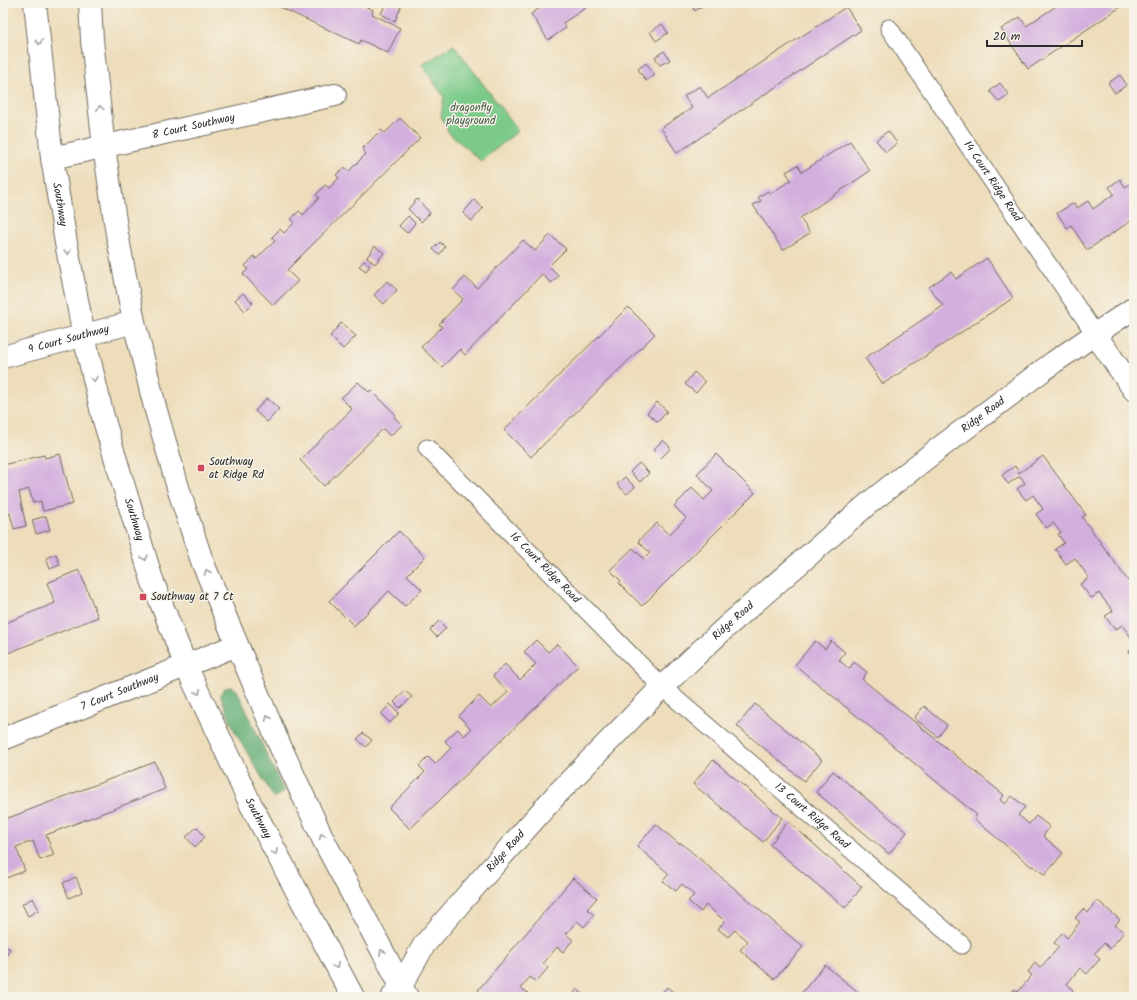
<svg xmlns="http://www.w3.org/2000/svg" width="1137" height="1000" viewBox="0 0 1137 1000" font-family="Kalam,sans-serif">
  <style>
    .green { fill: #7bca8a; stroke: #537a5a }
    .forest { fill: #64ae76; stroke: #486c50 }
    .building { fill: #d3afde }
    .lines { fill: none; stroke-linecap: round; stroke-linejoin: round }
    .service-casing { stroke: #6f695d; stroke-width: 19 }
    .minor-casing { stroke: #6f695d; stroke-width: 24 }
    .tertiary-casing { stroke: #6f695d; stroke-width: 24 }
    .service { stroke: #fff; stroke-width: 17 }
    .minor { stroke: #fff; stroke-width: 22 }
    .tertiary { stroke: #fff; stroke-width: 22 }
    .oneway { stroke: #a0a0a0 }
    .poi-dot { fill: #d1495b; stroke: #f7f3e8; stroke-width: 1.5 }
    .labels { text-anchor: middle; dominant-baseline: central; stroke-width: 3; stroke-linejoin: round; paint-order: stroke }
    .park-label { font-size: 11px; fill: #435b48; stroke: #f7f3e8 }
    .street-label { font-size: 11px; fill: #2b2b2b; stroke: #f7f3e8 }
    .poi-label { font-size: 11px; fill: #2b2b2b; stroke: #f7f3e8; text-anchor: start }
  </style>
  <rect width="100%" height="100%" fill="#f7f3e8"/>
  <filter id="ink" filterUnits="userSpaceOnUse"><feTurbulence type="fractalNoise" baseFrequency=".025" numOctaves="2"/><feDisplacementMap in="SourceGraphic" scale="8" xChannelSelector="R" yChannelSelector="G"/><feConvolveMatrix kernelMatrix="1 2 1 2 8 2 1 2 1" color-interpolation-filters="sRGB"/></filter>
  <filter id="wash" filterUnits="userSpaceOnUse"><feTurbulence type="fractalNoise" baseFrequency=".012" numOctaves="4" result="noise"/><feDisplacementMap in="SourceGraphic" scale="16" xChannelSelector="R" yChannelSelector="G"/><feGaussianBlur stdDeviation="0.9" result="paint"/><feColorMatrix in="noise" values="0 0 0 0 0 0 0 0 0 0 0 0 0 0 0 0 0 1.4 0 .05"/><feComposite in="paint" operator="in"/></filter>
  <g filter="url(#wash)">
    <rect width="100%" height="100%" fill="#edddbb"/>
    <path class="green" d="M454,45l64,86 -37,30 -32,-28 -8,-17 3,-19 -22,-32z"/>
    <path class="forest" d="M232,687l5,3 47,102 -10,6 -39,-66 -15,-38 5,-6z"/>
    <g id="blocks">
      <path class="building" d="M271,3h87l15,7 -1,4 28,14 -12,25 -27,-13 -2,4z
        M386,3h6l9,4 -6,14 -14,-7z
        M545,3h48l-30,20 3,5 -18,12 -17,-26 15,-10z
        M690,3h14l1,1 -10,7z
        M1061,3h63l1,1 -97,65 -27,-40 19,-12 6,9z
        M846,7l15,23 -184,123 -16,-25 31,-20 -8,-12 16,-10 8,12z
        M662,24l6,9 -12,8 -6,-9z
        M664,51l6,9 -10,5 -5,-8z
        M646,63l9,12 -9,6 -8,-12z
        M1120,75l7,10 -12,8 -7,-10z
        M1000,83l9,12 -10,7 -9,-11z
        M400,118l20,20 -133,132 11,11 -25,24 -30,-31 5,-5 -3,-3 9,-10 2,3 19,-18 -3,-4 8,-8 4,4 11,-11 -4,-3 8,-8 4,4 16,-17 -3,-3 9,-10 4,3 10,-10 -3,-3 8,-8 5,4 17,-17 -4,-5 19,-19 4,3z
        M888,131l9,12 -11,9 -10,-12z
        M850,141l20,30 -70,47 10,15 -27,17 -30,-45 8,-4 -3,-4 10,-6 2,3 21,-14 -5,-8 12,-7 4,7z
        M1120,179l5,8 9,-5v37l-47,31 -16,-25 -4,3 -10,-15 17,-10 3,5 11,-7 5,8 21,-15 -5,-7z
        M417,199l13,14 -9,9 -13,-13z
        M474,200l9,8 -11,13 -9,-8z
        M408,216l7,7 -8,10 -8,-7z
        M550,235l16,14 -17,17 10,10 -8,7 -9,-9 -77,81 -5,-6 -18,18 -21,-20 21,-20 -3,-3 24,-25 -10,-9 12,-13 12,11 46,-48 12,11z
        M440,242l5,5 -6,8 -6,-6z
        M375,246l9,7 -9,11 -8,-7z
        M987,258l26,40 -130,86 -18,-26 78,-52 -14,-19 22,-15 5,7z
        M364,261l6,5 -4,5 -7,-5z
        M387,281l10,9 -13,14 -10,-9z
        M243,293l10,10 -8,8 -10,-11z
        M628,307l27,27 -124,123 -27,-27z
        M341,323l15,13 -13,13 -13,-13z
        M694,372l11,10 -9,11 -11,-9z
        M358,382l11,10 2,-2 25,25 -2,2 8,8 -12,11 -7,-7 -59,57 -24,-26 52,-51 -11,-11z
        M267,398l12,11 -12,13 -12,-11z
        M657,402l10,9 -9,11 -11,-9z
        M663,440l8,8 -10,10 -8,-8z
        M60,454l13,50 -30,7 -2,-10 -8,2 -4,-14 -10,3 7,34 -12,3 -4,-16 -7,2v-50l41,-10 1,3z
        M716,454l39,39 -113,113 -23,-23 2,-2 -11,-11 23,-22 11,11 6,-6 -12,-12 19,-18 12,12 17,-17 -12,-12 18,-18 12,12 9,-9 -16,-17z
        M1043,456l43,59 -4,2 52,72v52l-12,-16 -7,5 -10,-14 8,-5 -14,-18 -8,5 -11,-14 9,-6 -14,-20 -9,6 -11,-15 9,-6 -6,-9 3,-1 -8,-10 -7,5 -10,-14 7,-5 -10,-14 -7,5 -9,-11 8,-6 -5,-7 -12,8 -6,-9 13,-9 4,7z
        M639,463l10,10 -9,9 -10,-10z
        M625,477l10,10 -8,7 -10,-10z
        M46,516l4,14 -14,4 -4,-14z
        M399,531l26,26 -18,18 15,15 -17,16 -16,-15 -35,35 -25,-25z
        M56,554l4,11 -10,4 -4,-11z
        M79,570l19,47 -95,38v-31l52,-21 -8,-20z
        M439,621l7,7 -9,9 -7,-7z
        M536,640l12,12 9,-8 21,22 -168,163 -21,-21 36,-36 -6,-6 9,-9 7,7 16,-16 -6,-7 13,-12 6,7 7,-7 -12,-13 20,-20 12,12 17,-16 -15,-16 12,-12 15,16 16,-16 -12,-12z
        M815,641l10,8 6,-8 14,11 -6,8 10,9 5,-7 13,10 -5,7 142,116 -4,5 5,4 7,-8 13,11 -7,8 11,9 7,-8 14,11 -7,9 20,17 -18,22 -12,-9 -1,1 -58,-48 3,-4 -182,-150z
        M1134,648v10l-5,-7z
        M405,691l7,6 -12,11 -6,-6z
        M390,704l9,9 -9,10 -9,-9z
        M755,704l67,56 -18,21 -67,-55z
        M924,706l23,19 -9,12 -24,-19z
        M363,733l9,7 -6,7 -9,-8z
        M713,760l69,58 -19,24 -70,-58z
        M155,762l10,27 -119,46 8,20 -14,5 -7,-19 -17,6 9,24 -22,8v-59z
        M833,771l74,61 -18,22 -73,-62z
        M788,821l74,66 -17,21 -75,-63z
        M656,824l23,20 2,-1 122,104 -29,32 -34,-29 8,-9 -13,-11 -7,7 -10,-8 7,-8 -19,-16 -5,7 -13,-11 6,-6 -12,-11 -6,7 -13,-10 6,-7 -32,-28z
        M197,827l8,10 -10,10 -9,-10z
        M76,877l6,15 -13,6 -6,-15z
        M573,878l24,20 -10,11 7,6 -10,12 -7,-6 -11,13 7,6 -10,12 -6,-5 -14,17 5,4 -12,14 -6,-5 -9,11 7,5 -3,4h-39l-8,-7z
        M33,898l6,12 -11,6 -6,-12z
        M1097,900l23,20 -5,5 9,7 -14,17 -6,-6 -10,11 6,5 -13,15 -7,-6 -13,16 6,6 -6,7h-59l6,-8 4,3 14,-17 -4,-3 7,-9 5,5 19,-21 -5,-4 8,-10 5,5 13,-16 -5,-4 8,-9 5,4z
        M3,945l7,4 -6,11 -1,-1z
        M825,965l39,32h-66z
        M667,987l12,10h-21z
        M577,989l8,7 -1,1h-13z"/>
    </g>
  </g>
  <g filter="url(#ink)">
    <use href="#blocks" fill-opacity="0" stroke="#6f695d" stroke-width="1"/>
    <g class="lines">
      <defs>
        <g id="service">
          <path id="s1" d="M889,28l206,306"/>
          <path id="s2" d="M427,448l235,239 300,258"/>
        </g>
        <g id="minor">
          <path id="s3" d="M52,158l283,-63"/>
          <path d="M1095,334l39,56"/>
          <path id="s4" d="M3,357l131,-35"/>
          <path id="s5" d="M3,739l234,-94"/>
        </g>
        <g id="tertiary">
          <path id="s6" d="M35,3l17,155 14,85 18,93 19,81 49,163 34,86 65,139 102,192"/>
          <path d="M90,3l2,37 12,107 13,87 17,88 21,85 24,84 23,70 74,176 48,104 83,156"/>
          <path id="s7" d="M393,996l8,-10 23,-41 38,-44 94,-106 106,-108 63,-59 144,-125 69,-54 116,-87 80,-54"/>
        </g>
      </defs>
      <use href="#service" class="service-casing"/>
      <use href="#minor" class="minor-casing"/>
      <use href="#tertiary" class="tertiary-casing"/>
      <use href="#service" class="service"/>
      <use href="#minor" class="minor"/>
      <use href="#tertiary" class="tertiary"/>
    </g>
    <defs><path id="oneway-chevron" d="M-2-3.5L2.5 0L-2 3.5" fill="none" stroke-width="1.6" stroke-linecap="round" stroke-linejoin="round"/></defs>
    <g class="oneway">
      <use href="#oneway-chevron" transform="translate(39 42) rotate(85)"/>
      <use href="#oneway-chevron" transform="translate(100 108) rotate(-97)"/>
      <use href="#oneway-chevron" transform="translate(68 252) rotate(79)"/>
      <use href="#oneway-chevron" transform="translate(94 379) rotate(77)"/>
      <use href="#oneway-chevron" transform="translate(145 558) rotate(73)"/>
      <use href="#oneway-chevron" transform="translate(207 572) rotate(-112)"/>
      <use href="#oneway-chevron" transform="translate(198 692) rotate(65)"/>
      <use href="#oneway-chevron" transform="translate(268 718) rotate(-113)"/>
      <use href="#oneway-chevron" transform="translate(322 836) rotate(-116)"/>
      <use href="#oneway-chevron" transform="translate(275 852) rotate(62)"/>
      <use href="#oneway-chevron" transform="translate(382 952) rotate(-117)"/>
      <use href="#oneway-chevron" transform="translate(336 966) rotate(62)"/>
    </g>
  </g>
  <g class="poi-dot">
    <rect x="197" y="464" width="8" height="8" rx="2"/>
    <rect x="139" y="593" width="8" height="8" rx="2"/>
  </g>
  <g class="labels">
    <g class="park-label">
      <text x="471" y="108">dragonfly<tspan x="471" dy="13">playground</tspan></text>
    </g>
    <g class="street-label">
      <text stroke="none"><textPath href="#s3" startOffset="145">8 Court Southway</textPath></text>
      <text stroke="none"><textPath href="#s1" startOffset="185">14 Court Ridge Road</textPath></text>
      <text stroke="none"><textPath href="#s6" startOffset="203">Southway</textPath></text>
      <text stroke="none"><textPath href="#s4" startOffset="68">9 Court Southway</textPath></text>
      <text stroke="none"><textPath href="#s7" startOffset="832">Ridge Road</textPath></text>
      <text stroke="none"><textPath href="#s6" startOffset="527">Southway</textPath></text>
      <text stroke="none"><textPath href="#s2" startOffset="168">16 Court Ridge Road</textPath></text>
      <text stroke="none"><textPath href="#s7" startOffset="508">Ridge Road</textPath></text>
      <text stroke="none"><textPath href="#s5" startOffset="126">7 Court Southway</textPath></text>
      <text stroke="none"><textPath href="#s2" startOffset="533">13 Court Ridge Road</textPath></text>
      <text stroke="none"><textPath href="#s6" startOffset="851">Southway</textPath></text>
      <text stroke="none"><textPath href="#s7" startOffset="184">Ridge Road</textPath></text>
    </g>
    <g class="poi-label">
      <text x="209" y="462">Southway<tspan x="209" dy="13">at Ridge Rd</tspan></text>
      <text x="151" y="597">Southway at 7 Ct</text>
    </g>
  </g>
  <rect width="1137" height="1000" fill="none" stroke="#f7f3e8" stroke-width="16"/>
  <path d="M987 40v6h95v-6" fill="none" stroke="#2b2b2b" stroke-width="2"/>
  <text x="993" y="40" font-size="12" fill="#2b2b2b" stroke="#f7f3e8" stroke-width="3" paint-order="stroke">20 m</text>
</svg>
